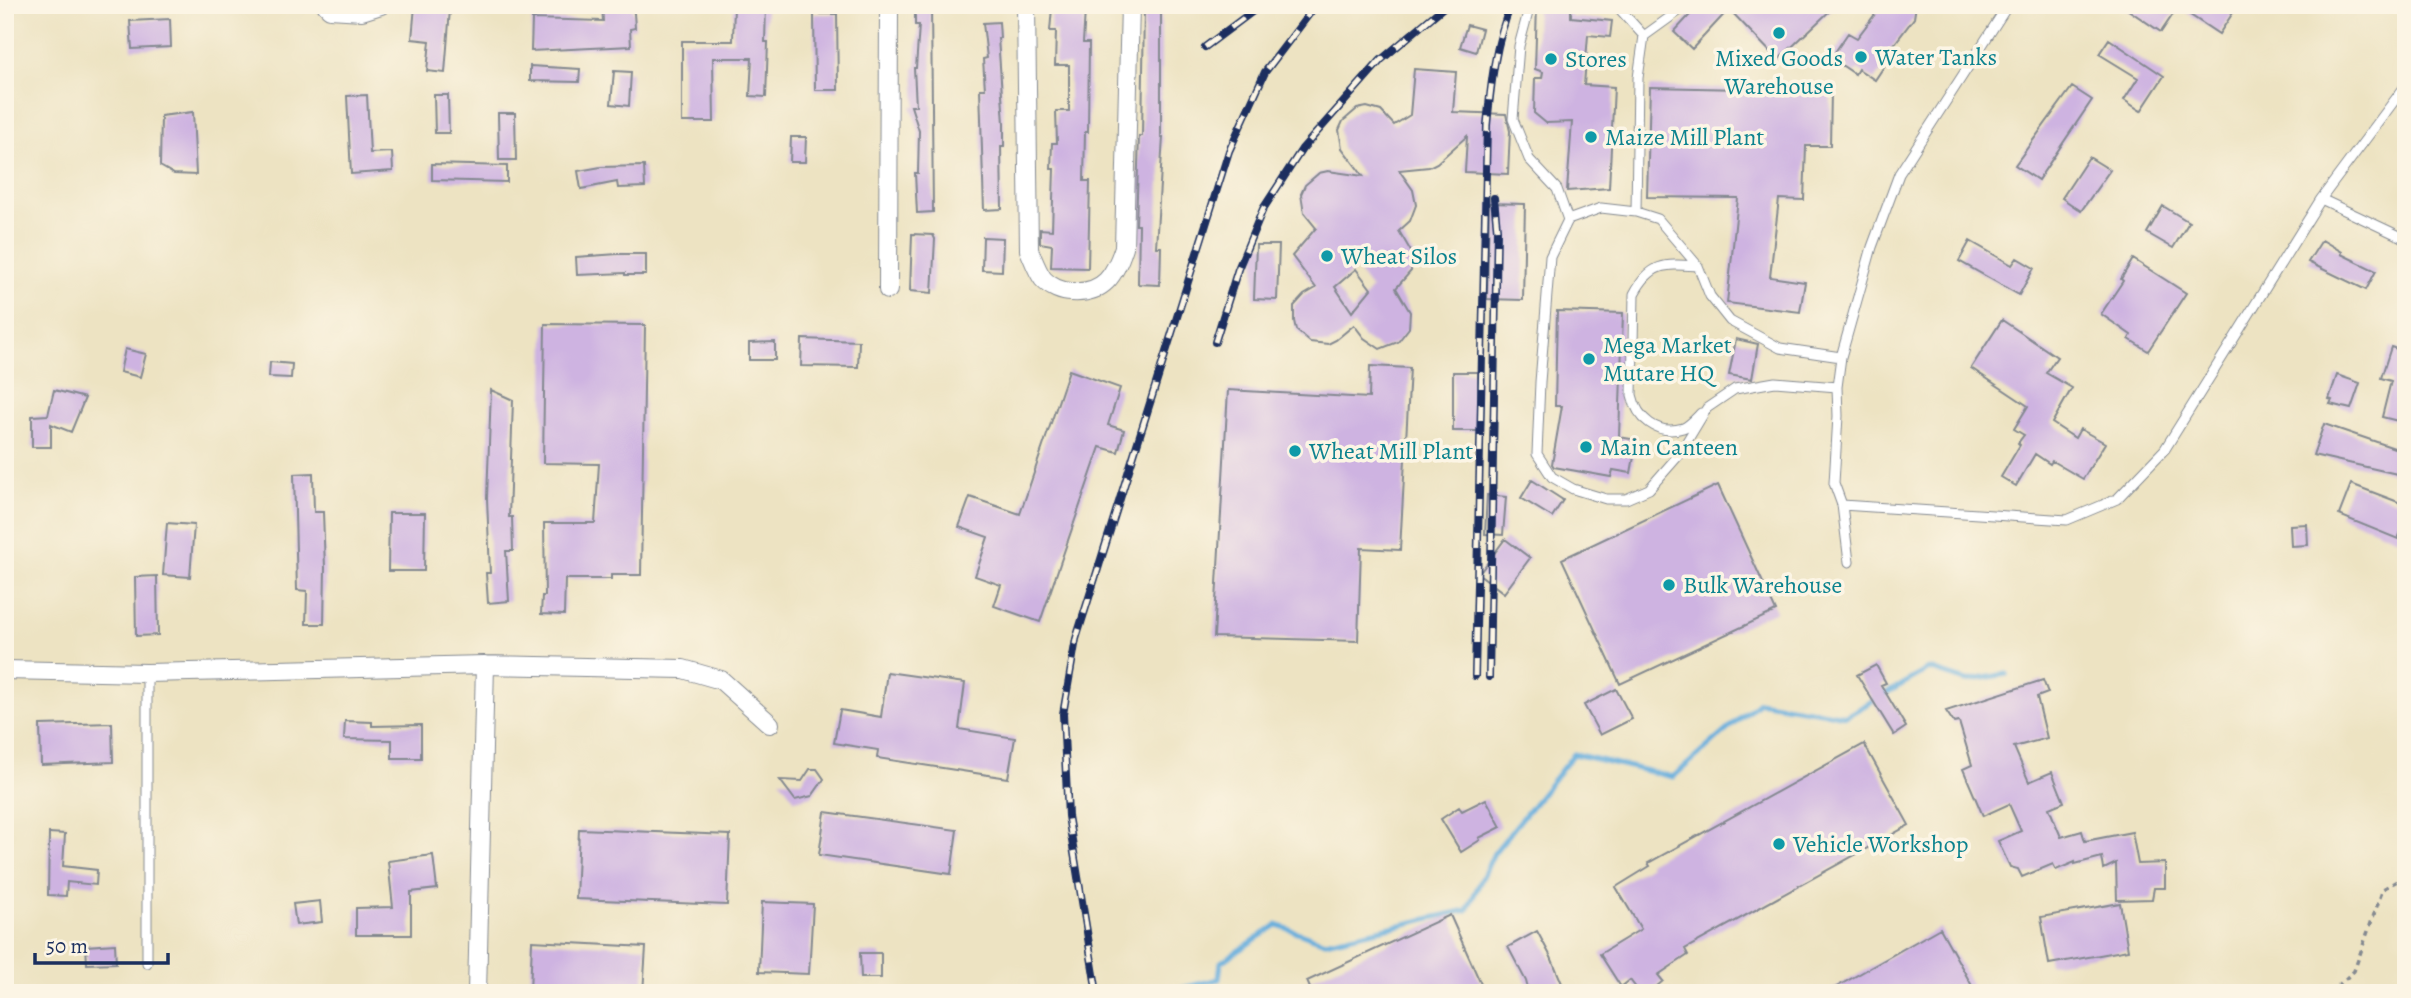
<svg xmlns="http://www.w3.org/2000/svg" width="2411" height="998" viewBox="0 0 2411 998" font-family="Alegreya,serif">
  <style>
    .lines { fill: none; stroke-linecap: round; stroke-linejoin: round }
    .stream { stroke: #66aedd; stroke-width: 5 }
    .building { fill: #ceb3e1; fill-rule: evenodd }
    .lane-casing { stroke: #848990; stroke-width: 11 }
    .street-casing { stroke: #848990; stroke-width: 20 }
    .path { stroke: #848990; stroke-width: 3.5; stroke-dasharray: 5 5; stroke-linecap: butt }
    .lane { stroke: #fff; stroke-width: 9 }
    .street { stroke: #fff; stroke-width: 18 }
    .rail-casing { stroke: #1b2f5e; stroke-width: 8 }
    .rail { stroke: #fcf5e5; stroke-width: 5; stroke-dasharray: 16; stroke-linecap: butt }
    .culture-dot { fill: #0f9aa8; stroke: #fcf5e5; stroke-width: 2.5 }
    .labels { text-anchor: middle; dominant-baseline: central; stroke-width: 7; stroke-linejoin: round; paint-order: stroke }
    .culture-label { font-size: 24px; fill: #0d838f; stroke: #fcf5e5; text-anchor: start }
  </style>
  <rect width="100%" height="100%" fill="#fcf5e5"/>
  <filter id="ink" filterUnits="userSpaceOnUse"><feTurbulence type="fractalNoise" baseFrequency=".0143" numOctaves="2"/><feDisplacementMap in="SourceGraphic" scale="14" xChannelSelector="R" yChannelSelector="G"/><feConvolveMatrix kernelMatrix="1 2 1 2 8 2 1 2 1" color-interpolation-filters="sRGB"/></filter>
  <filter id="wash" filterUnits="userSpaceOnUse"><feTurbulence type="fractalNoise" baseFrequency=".00686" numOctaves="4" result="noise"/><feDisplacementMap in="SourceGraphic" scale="28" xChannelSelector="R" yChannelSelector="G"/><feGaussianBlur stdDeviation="1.57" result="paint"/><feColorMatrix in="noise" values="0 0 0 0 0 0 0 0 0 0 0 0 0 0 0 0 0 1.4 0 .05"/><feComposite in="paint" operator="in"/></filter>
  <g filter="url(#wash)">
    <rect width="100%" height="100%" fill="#ede3c2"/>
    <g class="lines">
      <path class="stream" d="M1163,993l56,-14 2,-17 56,-37 48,17 142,-32 27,-57 80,-99 99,23 86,-75 87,14 83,-47 37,12 41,-7"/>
    </g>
    <g id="blocks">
      <path class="building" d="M602,5h28l4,8 1,15 -5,1 1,17 -100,5 1,-32 71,2z
        M734,5h32l-1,37h3l-2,55 -16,-1 2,-38h-39l1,64h-32v-81h51z
        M920,5h11l2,207 -16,1 -2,-40h3l1,-42 -8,-25h5l-2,-38h2l3,-43h-4v-19z
        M1537,5h34v12l41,4 -2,16 -22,-2 -4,50 30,2 -5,101 -42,3 5,-69 -26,1 -12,-10 1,-35h7l1,-6 -8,-3z
        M1699,5h137l-58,55 -49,-51 -37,40 -18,-17z
        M1882,5h34l-2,13 -27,36 4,2 -16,24 -17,-11 -3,5 -24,-16 17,-25 9,5z
        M2121,5h117l-19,29 -41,-27 -17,25z
        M415,6l35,3 -5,64 -18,-2 3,-30 -18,-2z
        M1052,8l33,2 -2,33h6l-1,89h-3l-1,49h6l-2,87 -37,-1 1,-22 -12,-2v-14l12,1 2,-61h-3l1,-26h5l-1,-32h13v-46h-14l1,-34h-6z
        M1144,8h17v129h2l-7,110h5l-1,38 -22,-1 1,-59h-3l3,-89h3z
        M814,14h23l1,76h-23z
        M170,19l1,28 -39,2 -2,-28z
        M999,22l1,16h-2l6,85v23h-3l1,63 -18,1 -4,-121h5l-2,-30 4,-1 -4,-35z
        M1467,25l15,4 -6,23 -16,-5z
        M2109,39l55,37 -23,35 -17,-11 14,-22 -39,-24z
        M530,66l50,3 -1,13 -49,-1z
        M1414,69l42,3 -3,40 53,2 4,17 -2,43 -43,-2 2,-36 -30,27 -8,4 -30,3 14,20 3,15 -6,16 -11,10 14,24 -2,16 -15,17 14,24 -1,16 -11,14 -18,7 -16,-11 -10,-13 -18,15 -8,4 -18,-2 -14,-12 -2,-9v-15l10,-11 12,-7 -24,-32 24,-28 -12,-15 -3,-19 4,-9 14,-12 9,-2 35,5 -21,-28 -3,-18 4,-9 14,-12 10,-2 14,4 13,14 16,-10zM1356,269l15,20 -19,23 -17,-25z
        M614,71l17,1 -2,34 -18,-2z
        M1650,87l181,4 -1,55h-24l-2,54 -25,-1 -9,78 35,5 -5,30 -73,-9 11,-105 -91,-1z
        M2072,87l20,13 -54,80 -23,-15z
        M367,95l3,58 22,-1 1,19 -42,3 -4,-78z
        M434,95h14l1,38h-14z
        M193,112l3,63 -22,-1 -14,-8 1,-50z
        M498,113h17l1,47h-17z
        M791,137h15l-1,25h-15z
        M2089,157l21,13 -29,41 -19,-13z
        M432,164l75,2v16l-75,-2z
        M644,166l1,21 -27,1 -1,-6 -36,7 -3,-18 23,-4z
        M1489,203l36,1 -2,96 -36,-1z
        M2163,206l26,16 -16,26 -26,-15z
        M912,234l21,1 2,4 -3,54 -22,-2z
        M983,237l20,1 -1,33 -20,-1z
        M2322,240l20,12 -1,2 35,17 -10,19 -58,-28z
        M1970,241l42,24 5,-7 17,10 -15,27 -60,-34z
        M1256,245h23l-2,55 -23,-1z
        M618,254h28v21h-21v-2l-48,2 -1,-18z
        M2133,259l53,34 -38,58 -19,-12 2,-4 -30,-21 22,-33 -2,-2z
        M1557,311l66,2 -4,124 18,3 -6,33 -18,-3 -2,7 -57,-10 -2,-3 10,-58h-7z
        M2002,320l55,37 -11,16 26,15 -20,35 23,15 5,-9 25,14 -22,36 -31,-18 -2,3 -15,-10 -19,32 -15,-9 19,-32 -2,-2 6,-8 -10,-6 14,-23 -57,-38z
        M545,324l100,1 -4,250h-30v4h-46l-1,36 -23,-1 1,-18h3l-1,-73h51l4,-59 -56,-1z
        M802,339l57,2 -1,26 -57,-1z
        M1736,339l22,5 -6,35 -23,-4z
        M775,342v18h-26v-17z
        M2391,347l15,5v71l-24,-6 9,-36 -10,-3z
        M125,349l21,5 -6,23 -20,-5z
        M270,362l22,2 -1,14 -22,-1z
        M1370,366l40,2 -10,182 -39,-2 -3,93 -144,-4 14,-247 141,8z
        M1069,370l51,18 -12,37 16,5 -6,22 -18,-5 -60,175 -46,-16 7,-21 -26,-9 13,-39 -29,-10 11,-30 50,17z
        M1453,372h25l1,59h-26z
        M2337,375l23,8 -9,26 -21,-5 2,-4 -3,-1z
        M54,390l31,8 -14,34 -20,-8v23h-19v-31l16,-1z
        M491,390l22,10 -4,117h3l1,34h-7l3,50 -21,2 -2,-30h4l-3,-75z
        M2324,424l82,28v24l-93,-21z
        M313,473l1,39h9l2,56 -1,56h-18l1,-33 -10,-1 -3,-116z
        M1532,480l31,20 -11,17 -31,-19z
        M2351,484l55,21v14l-8,20 -59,-24z
        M1718,485l58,126 -156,73 -58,-125z
        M1487,495l19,2 -3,38 -18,-1z
        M389,513h36l-1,58h-36z
        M167,523l27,2 -4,52 -27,-2z
        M2307,524l1,21 -17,1 -1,-21z
        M1505,539l25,19 -26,35 -25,-19z
        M157,576l1,59 -22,1 -1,-59z
        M1876,665l10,18 -5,2 25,42 -12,8 -37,-60z
        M887,672l78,11 -6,46 56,9 -7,40 -131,-20 1,-8 -44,-7 6,-33 41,7z
        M2043,680l5,13 -11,4 10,41 -33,9 15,35 23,-10 12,30 -15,6 12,29 21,-6 3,10 47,-9 6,32 27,-1v25h-11l-2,11 -35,1 -1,-37 -12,6 -2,-12 -27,7v-2l-19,8 -3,-6 -31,13 -4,-8 -8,-2 -12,-26 23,-10 -12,-27 -26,12 -20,-47 9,-4 -13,-43 -5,1 -8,-12z
        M1616,689l16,30 -32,16 -16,-30z
        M345,721l27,1v4l49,-1v33h-29v-18l-48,-1z
        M112,723l1,39 -72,3 -1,-40z
        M1864,744l45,81 -224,124 3,6 -30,20 5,6 -14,12h-9l-10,-13 -9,7 -21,-33 41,-25 -25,-42 34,-21 -2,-3z
        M810,769h7l7,10 -12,17 -17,4 -15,-20 22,1z
        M1486,799l15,28 -22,11 1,2 -19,12 -20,-33 18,-12 3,4z
        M825,812l132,18 -6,44 -132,-19z
        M579,829l151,6 -3,70 -151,-6z
        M49,833l16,1 -2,32 34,4 -1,15 -29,-3 -1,14 -18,-1z
        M433,855l4,34 -26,3v43h-55v-27l37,-1 -5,-46z
        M320,901l2,21 -26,3 -3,-21z
        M762,902l51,2 -4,70 -50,-2z
        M2120,903l8,47 -79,14 -8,-47z
        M1450,915l35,78h-173l-5,-12z
        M1940,928l36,65h-150z
        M1537,931l14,26 15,36h-37l-3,-12 -18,-34z
        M532,941l114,6 -3,46h-113z
        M115,944l1,19 -29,1 -1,-18z
        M860,953h21v25h-20z"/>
    </g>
  </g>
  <g filter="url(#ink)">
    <use href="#blocks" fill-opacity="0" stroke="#848990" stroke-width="2"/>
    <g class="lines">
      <defs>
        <path id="lane" d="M1530,5l-11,41 -6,73 16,40 28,30 11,31
          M1616,5l28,31
          M2321,199l85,40
          M1636,212l2,-134 6,-42 43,-31
          M1698,266c-33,-2 -47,-4 -64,28l-2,101c5,23 25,41 51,33 6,-2 13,-10 18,-15
          M1837,387l-62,-5 -40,7 -28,19 -29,48 -29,33 -23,10h-20l-33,-10 -21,-12 -15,-23 3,-72 10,-125 18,-37 33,-12 35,4 22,7 40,47 12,30 20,25 50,27 61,9
          M1842,505l225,15 50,-21 48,-50 156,-250 85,-114
          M1849,562l-7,-57 -8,-22 4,-67 -1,-29 4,-30 31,-110 27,-73 109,-169
          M147,963v-290"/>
        <path id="street" d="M326,5l4,4 32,2 19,-6
          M1026,5l3,245c4,9 8,21 14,29 7,8 19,13 29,13 32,2 43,-17 52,-45l6,-242
          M888,290l1,-285
          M5,670l142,3 338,-8 198,4 38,11 49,44
          M477,993l8,-328"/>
      </defs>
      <use href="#lane" class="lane-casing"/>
      <use href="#street" class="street-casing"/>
      <path class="path" d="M2330,993l24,-22 29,-82 23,-13"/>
      <use href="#lane" class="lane"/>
      <use href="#street" class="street"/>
      <defs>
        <path id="rail" d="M1205,47l56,-42
          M1215,342l23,-73 25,-60 39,-60 79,-89 65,-55
          M1475,676l12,-551c4,-41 8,-82 24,-120
          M1489,677l8,-448 -3,-31
          M1097,993l-29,-177 -5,-102 13,-75 153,-488 36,-79 51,-67"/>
      </defs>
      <use href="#rail" class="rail-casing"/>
      <use href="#rail" class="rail"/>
    </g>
  </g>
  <g class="culture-dot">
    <circle cx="1779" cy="33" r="7"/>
    <circle cx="1861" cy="57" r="7"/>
    <circle cx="1551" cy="59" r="7"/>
    <circle cx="1591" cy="137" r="7"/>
    <circle cx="1327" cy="256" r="7"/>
    <circle cx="1589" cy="359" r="7"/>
    <circle cx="1586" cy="447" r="7"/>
    <circle cx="1295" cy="451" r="7"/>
    <circle cx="1669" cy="585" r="7"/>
    <circle cx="1779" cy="844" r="7"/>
  </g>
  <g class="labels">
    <g class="culture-label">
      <text x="1875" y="57">Water Tanks</text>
      <text x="1779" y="58" text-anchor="middle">Mixed Goods<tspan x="1779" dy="28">Warehouse</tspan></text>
      <text x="1565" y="59">Stores</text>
      <text x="1605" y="137">Maize Mill Plant</text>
      <text x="1341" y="256">Wheat Silos</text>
      <text x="1603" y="345">Mega Market<tspan x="1603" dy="28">Mutare HQ</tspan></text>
      <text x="1600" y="447">Main Canteen</text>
      <text x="1309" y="451">Wheat Mill Plant</text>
      <text x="1683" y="585">Bulk Warehouse</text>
      <text x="1793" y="844">Vehicle Workshop</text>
    </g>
  </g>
  <rect width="2411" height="998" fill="none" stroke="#fcf5e5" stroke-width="28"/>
  <path d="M35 953v10h133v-10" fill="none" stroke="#1b2f5e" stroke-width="3.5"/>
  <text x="46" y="953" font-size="21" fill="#1b2f5e" stroke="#fcf5e5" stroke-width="5" paint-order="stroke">50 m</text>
</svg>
